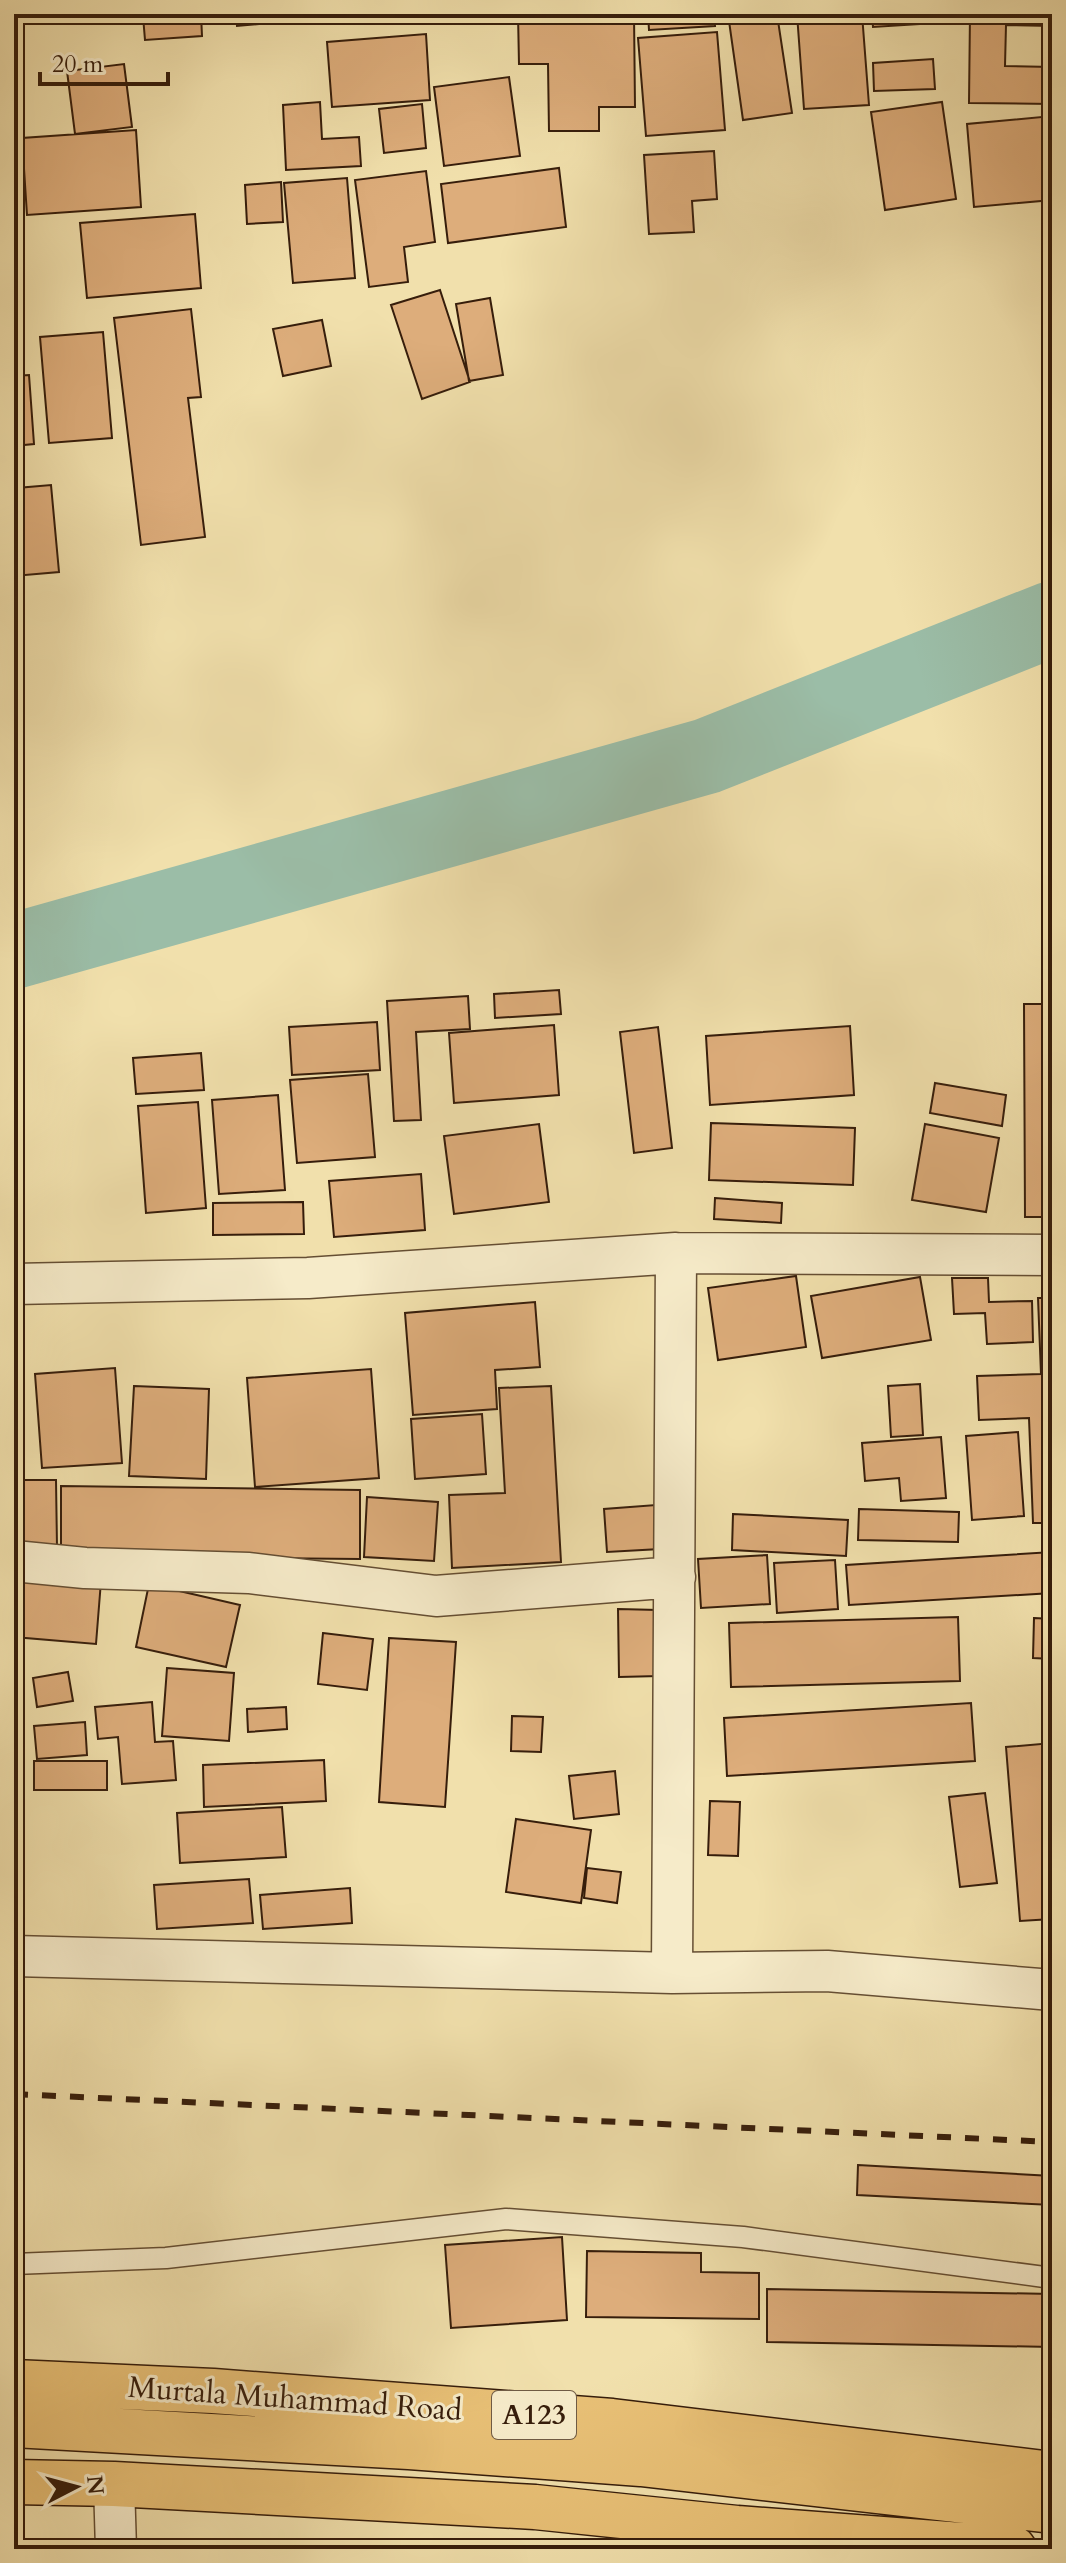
<svg xmlns="http://www.w3.org/2000/svg" width="1066" height="2563" viewBox="0 0 1066 2563" font-family="Cardo,serif">
  <style>
    .lines { fill: none; stroke-linecap: round; stroke-linejoin: round }
    .river { stroke: #9bbda7; stroke-width: 76 }
    .building { fill: #ddad7b; stroke: #361d0b; stroke-width: 2 }
    .lane-casing { stroke: #654e33; stroke-width: 23 }
    .street-casing { stroke: #654e33; stroke-width: 43 }
    .highway-casing { stroke: #361d0b; stroke-width: 47 }
    .lane { stroke: #f6ebc9; stroke-width: 20 }
    .street { stroke: #f6ebc9; stroke-width: 40 }
    .highway { stroke: #e8c076; stroke-width: 44 }
    .rail { stroke: #361d0b; stroke-width: 6; stroke-dasharray: 14 14; stroke-linecap: butt }
    .labels { text-anchor: middle; dominant-baseline: central; stroke-width: 6; stroke-linejoin: round; paint-order: stroke }
    .shield { fill: #f6ebc9; stroke: #705b44; stroke-width: 2 }
    .shield-label { font-size: 28px; font-weight: bold; fill: #361d0b }
    .street-label { font-size: 30px; fill: #361d0b; stroke: #f6ebc9 }
  </style>
  <rect width="100%" height="100%" fill="#f1e0ac"/>
  <filter id="stains"><feTurbulence type="fractalNoise" baseFrequency=".0025" numOctaves="4"/><feColorMatrix values="0 0 0 0 .2 0 0 0 0 .09 0 0 0 0 .02 0 0 0 .5 -.17"/></filter>
  <radialGradient id="worn" r=".72"><stop offset=".6" stop-color="#630" stop-opacity="0"/><stop offset="1" stop-color="#630" stop-opacity=".3"/></radialGradient>
  <g class="lines">
    <path class="river" d="M14,951l693,-195 345,-137"/>
  </g>
  <path class="building" d="M201,14l1,22 -57,4 -2,-24z
    M236,14h85v4l-84,8z
    M342,14h76v2l-76,6z
    M518,14h116l1,93h-36v24h-50l-1,-67h-29z
    M648,14h66l1,12 -66,4z
    M728,14h49l15,99 -49,7z
    M797,14h65l7,91 -65,4z
    M872,14h94l1,7 -94,6z
    M970,14h82v12l-46,-1 -1,41 47,1v37l-83,-1z
    M717,32l8,98 -79,6 -8,-98z
    M426,34l4,66 -98,7 -5,-65z
    M933,59l2,30 -61,2 -1,-28z
    M124,64l8,63 -57,7 -8,-63z
    M509,77l11,79 -76,10 -10,-79z
    M320,102l2,37 37,-2 2,29 -75,4 -3,-65z
    M942,102l14,97 -71,11 -14,-98z
    M422,104l4,44 -42,5 -5,-44z
    M1052,116v84l-78,7 -7,-83z
    M136,130l5,77 -114,8 -5,-77z
    M714,151l3,48 -25,2 2,31 -45,2 -5,-79z
    M559,168l7,59 -118,16 -7,-59z
    M426,171l9,71 -31,5 4,35 -39,5 -14,-107z
    M347,178l8,100 -62,5 -9,-100z
    M281,182l2,40 -36,2 -2,-39z
    M195,214l6,74 -114,10 -7,-75z
    M440,290l30,92 -48,17 -31,-94z
    M490,298l13,77 -34,6 -13,-77z
    M191,309l10,88 -13,1 17,139 -64,8 -27,-227z
    M322,320l9,46 -48,10 -10,-47z
    M103,332l9,106 -63,5 -9,-106z
    M29,375l5,69 -20,2v-70z
    M51,485l8,87 -45,4v-51h6l-3,-37z
    M559,990l2,24 -66,4 -1,-24z
    M468,996l2,33 -54,3 5,88 -27,1 -7,-120z
    M1024,1004h28v213h-27z
    M377,1022l3,48 -88,5 -3,-48z
    M554,1025l5,70 -105,8 -5,-70z
    M850,1026l4,69 -144,10 -4,-69z
    M658,1027l14,121 -38,5 -14,-121z
    M201,1053l3,37 -68,4 -3,-36z
    M368,1074l7,83 -78,6 -7,-83z
    M935,1083l71,12 -4,31 -72,-13z
    M278,1095l7,95 -66,4 -7,-94z
    M198,1102l8,106 -60,5 -8,-107z
    M711,1123l144,5 -2,57 -144,-5z
    M539,1124l10,78 -95,12 -10,-78z
    M925,1124l74,14 -13,74 -74,-12z
    M421,1174l4,56 -91,7 -5,-56z
    M715,1198l67,5 -1,20 -67,-4z
    M303,1202l1,32 -91,1v-32z
    M796,1276l10,71 -88,13 -10,-72z
    M920,1277l11,63 -109,18 -11,-62z
    M952,1278h36l1,24 43,-1 1,41 -46,2 -2,-31 -31,1z
    M1038,1298h14v225h-19l-4,-105 -50,2 -2,-44 64,-2z
    M535,1302l5,65 -45,3 2,39 -84,6 -8,-102z
    M115,1368l7,95 -80,5 -7,-94z
    M371,1369l8,109 -124,9 -8,-109z
    M920,1384l3,51 -32,2 -3,-51z
    M134,1386l75,3 -3,90 -77,-3z
    M551,1386l10,176 -109,6 -3,-73 56,-2 -6,-105z
    M482,1414l4,60 -71,5 -4,-60z
    M1018,1432l6,84 -52,4 -6,-84z
    M941,1437l5,61 -45,3 -2,-23 -34,3 -3,-38z
    M14,1480h42l1,67 -43,1z
    M61,1486l299,4v69l-299,-3z
    M367,1497l71,5 -4,59 -70,-4z
    M656,1505l4,44 -53,3 -3,-43z
    M859,1509l100,3 -1,30 -100,-2z
    M733,1514l115,6 -2,36 -114,-6z
    M1052,1552v41l-203,12 -3,-40z
    M767,1555l3,49 -69,4 -3,-49z
    M835,1560l3,49 -61,4 -3,-50z
    M14,1573l87,8 -5,63 -82,-7z
    M149,1584l91,21 -14,62 -90,-20z
    M618,1609l40,1 1,66 -40,1z
    M958,1617l2,64 -229,6 -2,-64z
    M1034,1618l18,1v40l-19,-1z
    M323,1633l50,6 -6,51 -49,-6z
    M389,1638l67,4 -11,165 -66,-5z
    M167,1668l67,5 -5,68 -67,-5z
    M68,1672l5,29 -36,6 -4,-29z
    M152,1702l3,40 18,-1 3,39 -54,4 -4,-47 -20,2 -3,-32z
    M971,1703l4,58 -248,15 -3,-58z
    M286,1707l1,22 -39,3 -1,-23z
    M512,1716l31,1 -2,35 -30,-1z
    M85,1722l2,33 -50,4 -3,-33z
    M1052,1743v176l-32,2 -14,-174z
    M324,1760l2,41 -122,6 -1,-42z
    M34,1761h73v29h-73z
    M615,1771l4,43 -45,5 -5,-43z
    M985,1793l12,90 -37,4 -11,-90z
    M710,1801l30,1 -2,54 -30,-1z
    M282,1807l4,50 -106,6 -3,-50z
    M516,1819l75,11 -10,73 -75,-11z
    M587,1868l34,4 -4,31 -33,-5z
    M249,1879l4,44 -96,6 -3,-44z
    M350,1888l2,35 -89,6 -3,-34z
    M858,2165l194,11v29l-195,-10z
    M562,2237l5,83 -116,8 -6,-83z
    M587,2251l114,2v19l58,1v46l-173,-2z
    M767,2289l285,5v53l-285,-5z"/>
  <g class="lines">
    <defs>
      <path id="lane" d="M14,2264l152,-6 340,-39 237,18 309,41"/>
      <path id="street" d="M14,1284l294,-6 368,-25 376,2
        M14,1561l71,7 164,5 187,23 239,-19
        M14,1956l658,17 155,-2 225,19
        M672,1973l4,-720
        M114,2484l2,65"/>
      <path id="highway" d="M14,2382l199,9 399,30 440,53
        M14,2425l395,22 232,17 411,47
        M14,2482l100,2 421,23 202,21 277,21"/>
    </defs>
    <use href="#lane" class="lane-casing"/>
    <use href="#street" class="street-casing"/>
    <use href="#highway" class="highway-casing"/>
    <use href="#lane" class="lane"/>
    <use href="#street" class="street"/>
    <use href="#highway" class="highway"/>
    <path class="rail" d="M14,2094l1038,48"/>
  </g>
  <g class="labels">
    <rect class="shield" x="492" y="2391" width="84" height="48" rx="6"/>
    <g class="shield-label">
      <text x="534" y="2415">A123</text>
    </g>
    <g class="street-label">
      <text transform="translate(295 2399) rotate(4)">Murtala Muhammad Road</text>
    </g>
  </g>
  <rect width="1066" height="2563" fill="none" stroke="#f1e0ac" stroke-width="48"/>
  <rect x="16" y="16" width="1034" height="2531" fill="none" stroke="#361d0b" stroke-width="4"/>
  <rect x="24" y="24" width="1018" height="2515" fill="none" stroke="#361d0b" stroke-width="2"/>
  <g transform="translate(76 2487) rotate(84)" stroke="#f6ebc9" stroke-width="6" paint-order="stroke">
  <path d="M0-6L14 30L0 20L-14 30Z" fill="#361d0b"/>
  <text y="-12" font-size="22" font-weight="bold" text-anchor="middle" fill="#361d0b">N</text>
  </g>
  <path d="M40 72v12h128v-12" fill="none" stroke="#361d0b" stroke-width="4"/>
  <text x="52" y="72" font-size="24" fill="#361d0b" stroke="#f6ebc9" stroke-width="6" paint-order="stroke">20 m</text>
  <rect width="100%" height="100%" filter="url(#stains)"/>
  <rect width="100%" height="100%" fill="url(#worn)"/>
</svg>
